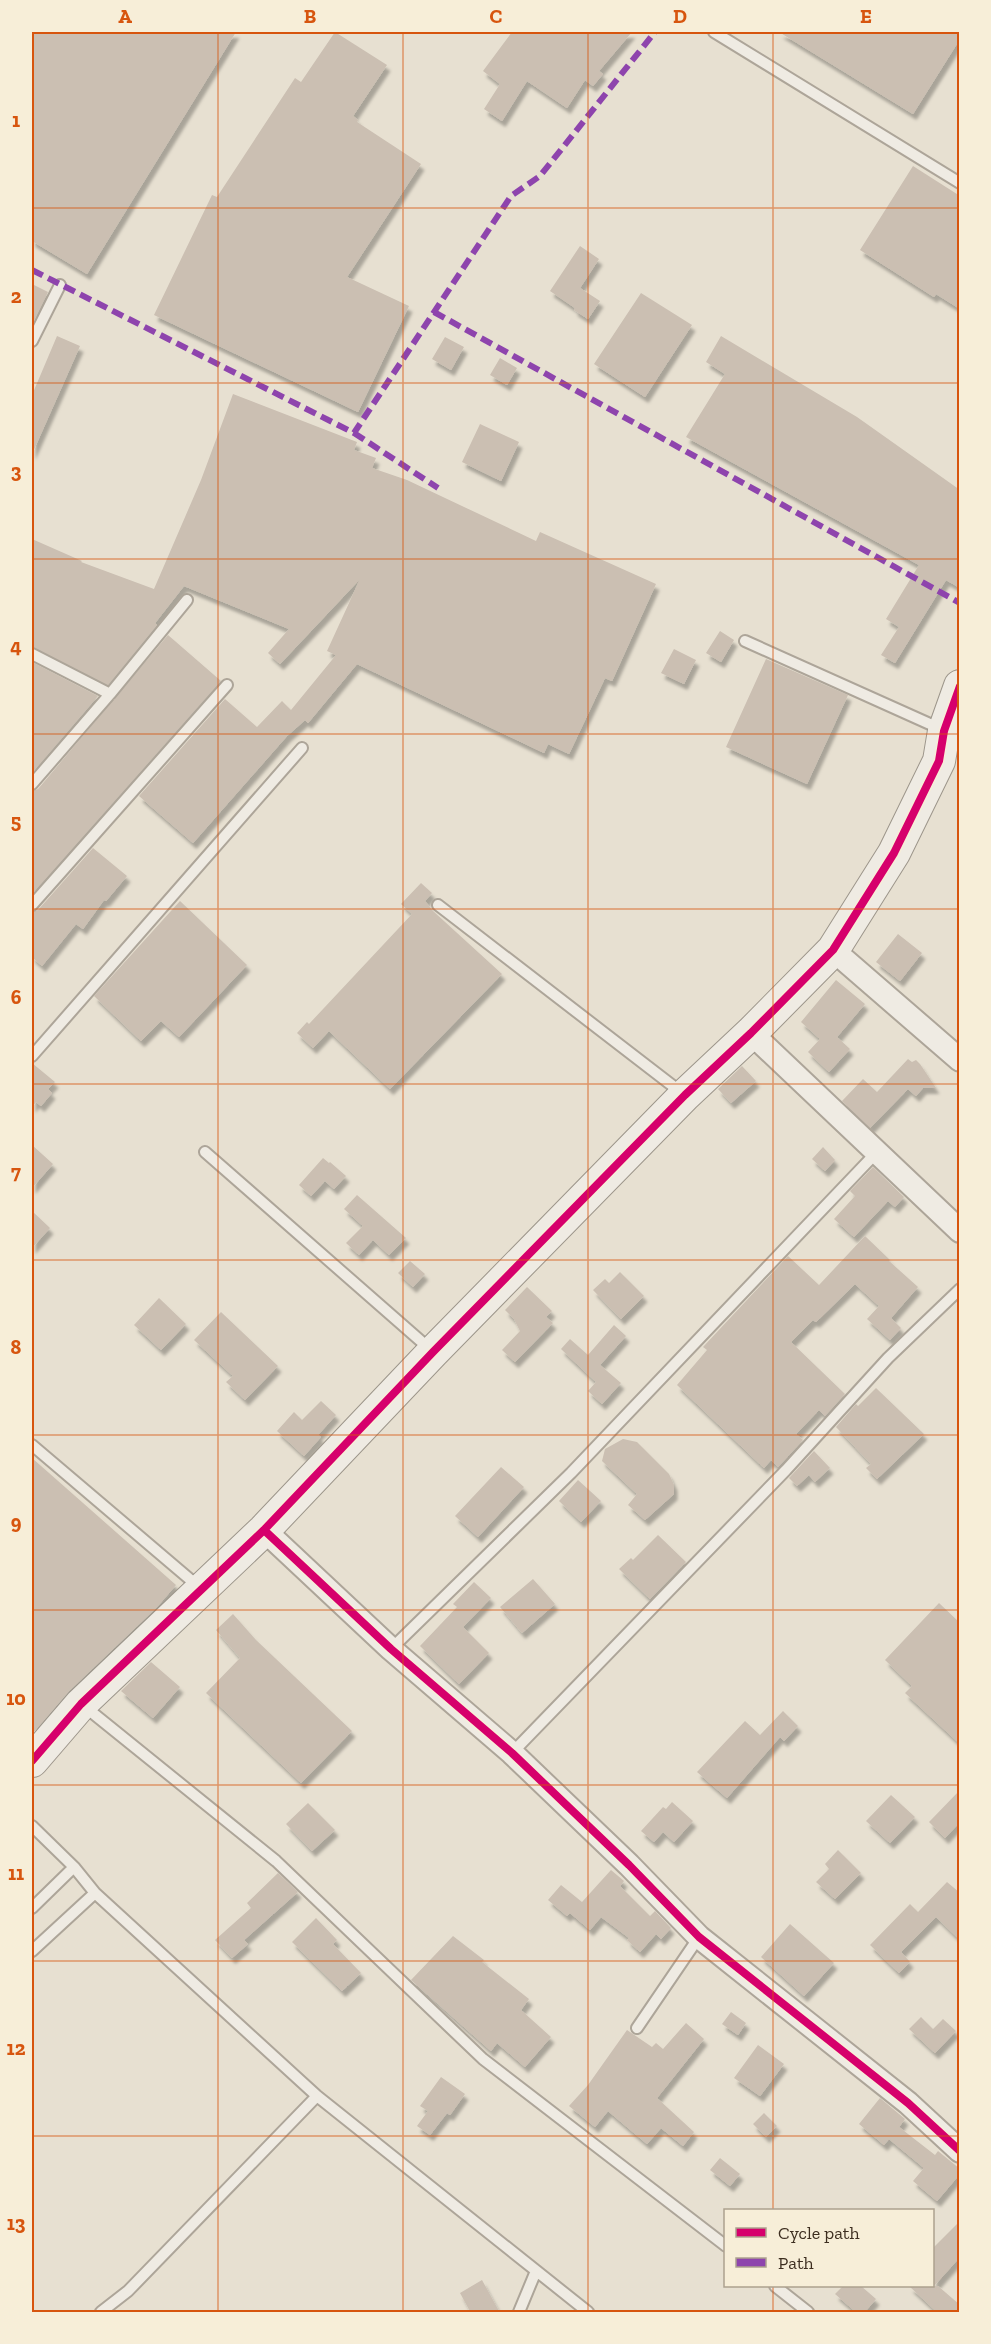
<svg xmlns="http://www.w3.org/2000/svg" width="991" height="2344" viewBox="0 0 991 2344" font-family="'Zilla Slab',serif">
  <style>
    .building { fill: #cbbfb2; filter: url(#shadow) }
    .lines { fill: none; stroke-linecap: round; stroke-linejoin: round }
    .lane-casing { stroke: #ada599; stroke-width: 14 }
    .street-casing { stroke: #ada599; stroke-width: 26 }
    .secondary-casing { stroke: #9c958a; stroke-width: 34 }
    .lane { stroke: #efebe3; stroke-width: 10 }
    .street { stroke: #efebe3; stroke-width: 22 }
    .secondary { stroke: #efebe3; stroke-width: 32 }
    .quiet { stroke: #8e44ad; stroke-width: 6; stroke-dasharray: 12 6; stroke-linecap: butt }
    .cycleway-casing { stroke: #f7eed8; stroke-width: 11 }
    .cycleway { stroke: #d6006c; stroke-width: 8 }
    .grid { fill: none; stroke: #d7550e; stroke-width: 1.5; stroke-opacity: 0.55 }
    .neatline { fill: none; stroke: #d7550e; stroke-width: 2 }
    .grid-label { font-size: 20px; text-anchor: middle; font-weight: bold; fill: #d7550e }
  </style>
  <defs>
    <filter id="shadow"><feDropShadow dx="3.5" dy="6" stdDeviation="1.5" flood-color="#0004"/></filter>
  </defs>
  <rect width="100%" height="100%" fill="#e7e0d1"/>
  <path class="building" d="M32,32h204l-149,242 -55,-33z
    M335,32l52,33 -34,51 5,4 -1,2 64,42 -74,113 62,29 -51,106 -204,-97 58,-120 5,2 78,-119 6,4z
    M512,32h120l-33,39 4,3 -10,12 -8,-6 -18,28 -40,-27 -25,40 -18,-12 16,-25 -17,-13z
    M779,32h181v7l-47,75z
    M913,166l47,30v113l-24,-15 -2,3 -74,-47z
    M580,246l19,13 -19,29 20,13 -12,18 -14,-9 1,-2 -25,-17z
    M32,284l16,8 -16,33z
    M641,293l51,32 -47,72 -51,-33z
    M57,336l23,10 -48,108v-59z
    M721,336l136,81 103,73v98l-14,-8 -51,83 -14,-8 18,-28 -13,-8 33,-54 -233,-128 39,-63 -19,-12z
    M445,337l19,10 -13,23 -19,-11z
    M500,358l17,10 -10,17 -17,-10z
    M233,394l124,48 -3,8 22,8 -4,10 35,12 129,61 4,-9 116,52 -44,97 -7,-3 -36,76 -21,-10 -4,9 -187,-89 -49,59 -3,-3 -18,16 -94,107 -54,-47 86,-97 32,28 25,-26 9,9 45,-55 -9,-4 33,-72 -80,85 -12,-11 21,-24 -105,-43 -29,37 2,2 -49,60 -76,-38v-108l50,22 -1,1 73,27 47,-109z
    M480,424l39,18 -18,39 -39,-19z
    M720,631l14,9 -13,22 -15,-9z
    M168,635l53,46 -189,213v-103l6,-2z
    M674,649l22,11 -12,24 -23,-11z
    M766,659l82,36 -41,89 -81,-37z
    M32,662l66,34 -66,77z
    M93,848l34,28 -21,25 -2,-1 -21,29 -7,-5 -34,42 -10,-9v-45l6,-2z
    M421,883l11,10 -7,8 8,10 69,63 -112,115 -61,-58 -16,17 -16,-15 10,-11 2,2 103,-110 -11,-10z
    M180,901l67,64 -68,72 -18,-16 -20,20 -47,-45z
    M898,934l24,19 -22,28 -24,-19z
    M836,980l29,24 -28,33 13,12 -21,23 -21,-20 12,-13 -19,-17z
    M908,1059l4,3 4,-2 4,4 16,24h-13l-7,8 -8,-7 -38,39 -28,-27 21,-22 14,13z
    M32,1063l23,19 -7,7 4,4 -11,13 -5,-4 -4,5z
    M742,1066l14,15 -25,22 -13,-14z
    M32,1145l21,19 -21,24z
    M823,1147l12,13 -10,11 -13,-12z
    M323,1158l6,5 1,-1 16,14 -12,13 -9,-8 -14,15 -12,-11z
    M873,1167l31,30 -9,10 -7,-6 -34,36 -20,-18 21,-23 -5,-5z
    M357,1195l49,43 -17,17 -16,-15 -14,15 -13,-12 17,-17 -19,-17z
    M32,1211l18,17 -18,20z
    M865,1236l25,24 -1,1 29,26 -27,31 10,10 -11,12 -23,-21 12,-13 -24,-22 -39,38 -3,-2 -22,22 54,52 -20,22 -6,-6 -23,24 7,6 -25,27 -7,-7 -7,8 -87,-83 30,-35 -4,-3 85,-91 31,29z
    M410,1261l15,13 -12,13 -15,-14z
    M620,1272l24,24 -23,23 -28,-29 12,-11 4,4z
    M527,1287l25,24 -6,6 7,6 -38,39 -13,-12 18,-19 -6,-12 -9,-9z
    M159,1298l27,26 -25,26 -27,-25z
    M221,1312l57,54 -33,34 -19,-18 7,-6 -39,-36z
    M614,1325l12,11 -26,29 21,18 -19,21 -14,-13 8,-9 -35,-33 9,-10 18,16z
    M876,1388l48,46 -47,45 -11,-11 5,-4 -35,-37 20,-23 2,2z
    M321,1401l15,14 -18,20 3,2 -17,19 -27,-25 17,-19 8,8z
    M623,1439l14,3 32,32 5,11v9l-29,26 -17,-15 9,-11 -35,-33 3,-12z
    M814,1451l16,17 -15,14 -6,-7 -12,11 -8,-8z
    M32,1458l144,127 -19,22 -88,84 -37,43z
    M501,1467l23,20 -46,50 -23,-21z
    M578,1480l23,21 -20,21 -22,-21z
    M658,1535l28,27 -36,37 -31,-30 12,-11 2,2z
    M533,1579l22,25 -33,29 -22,-26z
    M474,1582l17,16 -28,29 26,26 -30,31 -39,-38 37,-39 -4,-3z
    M939,1603l21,20v121l-55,-51 7,-7 -27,-26z
    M233,1614l23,26 96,91 -51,52 -95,-90 34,-35 -24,-28z
    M151,1662l29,25 -27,31 -32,-27z
    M783,1711l15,15 -14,15 -4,-4 -53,61 -30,-26 48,-51 15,14z
    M960,1790v32l-15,16 -16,-16z
    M891,1795l24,22 -25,26 -24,-22z
    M672,1802l21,19 -19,21 -11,-10 -9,10 -13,-11 22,-24 3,2z
    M308,1803l27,27 -23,21 -26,-27z
    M838,1850l23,23 -26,26 -19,-17 13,-13 -4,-5z
    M611,1870l13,11 -4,5 30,30 5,-5 16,17 -10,11 -5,-5 -16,18 -13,-12 2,-2 -28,-21 -11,13 -20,-17 -3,3 -19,-16 13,-15 21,17z
    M278,1873l20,19 -54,48 4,4 -16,14 -17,-18 36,-32 -4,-5z
    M947,1882l13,11v47l-24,-23 -35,35 9,10 -11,11 -29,-28 40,-41 8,8z
    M316,1918l21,22 -4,4 28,29 -19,18 -50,-49z
    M790,1924l44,39 -30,33 -43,-39z
    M453,1936l31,24 -2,2 47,37 -8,11 30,27 -26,30 -28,-24 -6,8 -80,-71z
    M731,2012l15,11 -8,12 -16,-11z
    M921,2017l12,12 10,-10 13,12 -21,22 -26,-24z
    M686,2023l18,16 -47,59 37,34 -11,14 -22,-18 -14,16 -39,-33 -13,16 -26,-21 19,-21 39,-55 25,17 4,-4 7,6z
    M758,2045l26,19 -24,32 -26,-18z
    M441,2077l24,17 -15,21 -3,-2 -17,22 -13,-9 11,-15 -8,-5z
    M880,2098l25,21 -6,8 36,28 3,-4 22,18v5l-23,27 -24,-20 11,-13 -35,-29 -5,6 -25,-21z
    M764,2113l13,13 -11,11 -13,-13z
    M720,2158l20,16 -10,12 -20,-16z
    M960,2221v36l-26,29h4l22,19v8h-22l-29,-27h24v-38z
    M482,2280l18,33h-29l-11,-20z
    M843,2286h18l15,13 -12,14h-7l-22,-19z"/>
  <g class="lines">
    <defs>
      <path id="lane" d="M714,32l246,151
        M32,341l28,-56
        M745,641l196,88
        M32,654l78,40
        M32,784l78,-90 77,-94
        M32,905l195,-220
        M438,905l244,188
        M32,1056l270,-308
        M205,1152l226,198
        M32,1445l167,142
        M391,1649l180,-176 305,-320
        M84,1706l192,155 207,198 243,187
        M512,1753l274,-283 102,-112 72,-69
        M32,1826l42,41 21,26 222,203 271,216
        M32,1908l42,-41
        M32,1951l63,-58
        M637,2028l62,-91
        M775,2286l33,26
        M101,2312l27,-21 189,-195
        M519,2312l17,-41"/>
      <path id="street" d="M833,950l127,110
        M751,1033l209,198
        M264,1530l127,119 121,104 117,112 70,72 209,166 52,48"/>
      <path id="secondary" d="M32,1761l49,-57 183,-174 169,-178 252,-257 66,-62 82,-83 61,-97 45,-92 5,-30 16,-45"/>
    </defs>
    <use href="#lane" class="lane-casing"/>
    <use href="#street" class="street-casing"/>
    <use href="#secondary" class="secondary-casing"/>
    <use href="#lane" class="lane"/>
    <use href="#street" class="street"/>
    <use href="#secondary" class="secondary"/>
    <path class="quiet" d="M32,270l322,163 157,-237 29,-20 115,-144
      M434,312l526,291
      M354,433l84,55"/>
    <defs>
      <path id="cycleway" d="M264,1530l127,119 121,104 117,112 70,72 209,166 52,48
        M32,1761l49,-57 183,-174 169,-178 252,-257 66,-62 82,-83 61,-97 45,-92 5,-30 16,-45"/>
    </defs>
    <use href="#cycleway" class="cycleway-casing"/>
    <use href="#cycleway" class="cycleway"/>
  </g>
  <path class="grid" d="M218,32v2280M403,32v2280M588,32v2280M773,32v2178M32,208h928M32,383h928M32,559h928M32,734h928M32,909h928M32,1084h928M32,1260h928M32,1435h928M32,1610h928M32,1785h928M32,1961h928M32,2136h928M773,2286v26"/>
  <rect width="991" height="2344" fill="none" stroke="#f7eed8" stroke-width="66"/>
  <rect x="724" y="2209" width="210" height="78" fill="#f7eed8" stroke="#ada18e" stroke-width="1.5"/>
  <rect x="736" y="2228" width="30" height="9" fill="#d6006c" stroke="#ada18e" stroke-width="1.5"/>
  <text x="778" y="2239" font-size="18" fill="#3d2e20">Cycle path</text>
  <rect x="736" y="2258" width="30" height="9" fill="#8e44ad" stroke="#ada18e" stroke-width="1.5"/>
  <text x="778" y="2269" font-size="18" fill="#3d2e20">Path</text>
  <rect x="33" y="33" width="925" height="2278" class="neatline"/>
  <g class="grid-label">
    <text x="125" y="23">A</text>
    <text x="310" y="23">B</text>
    <text x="496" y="23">C</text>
    <text x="680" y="23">D</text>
    <text x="866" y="23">E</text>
    <text x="16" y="127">1</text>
    <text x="16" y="303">2</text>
    <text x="16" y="478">3</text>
    <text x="16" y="653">4</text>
    <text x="16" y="828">5</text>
    <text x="16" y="1004">6</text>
    <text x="16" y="1179">7</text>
    <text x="16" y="1354">8</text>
    <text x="16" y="1529">9</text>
    <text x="16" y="1705">10</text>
    <text x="16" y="1880">11</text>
    <text x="16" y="2055">12</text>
    <text x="16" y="2230">13</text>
  </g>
</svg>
